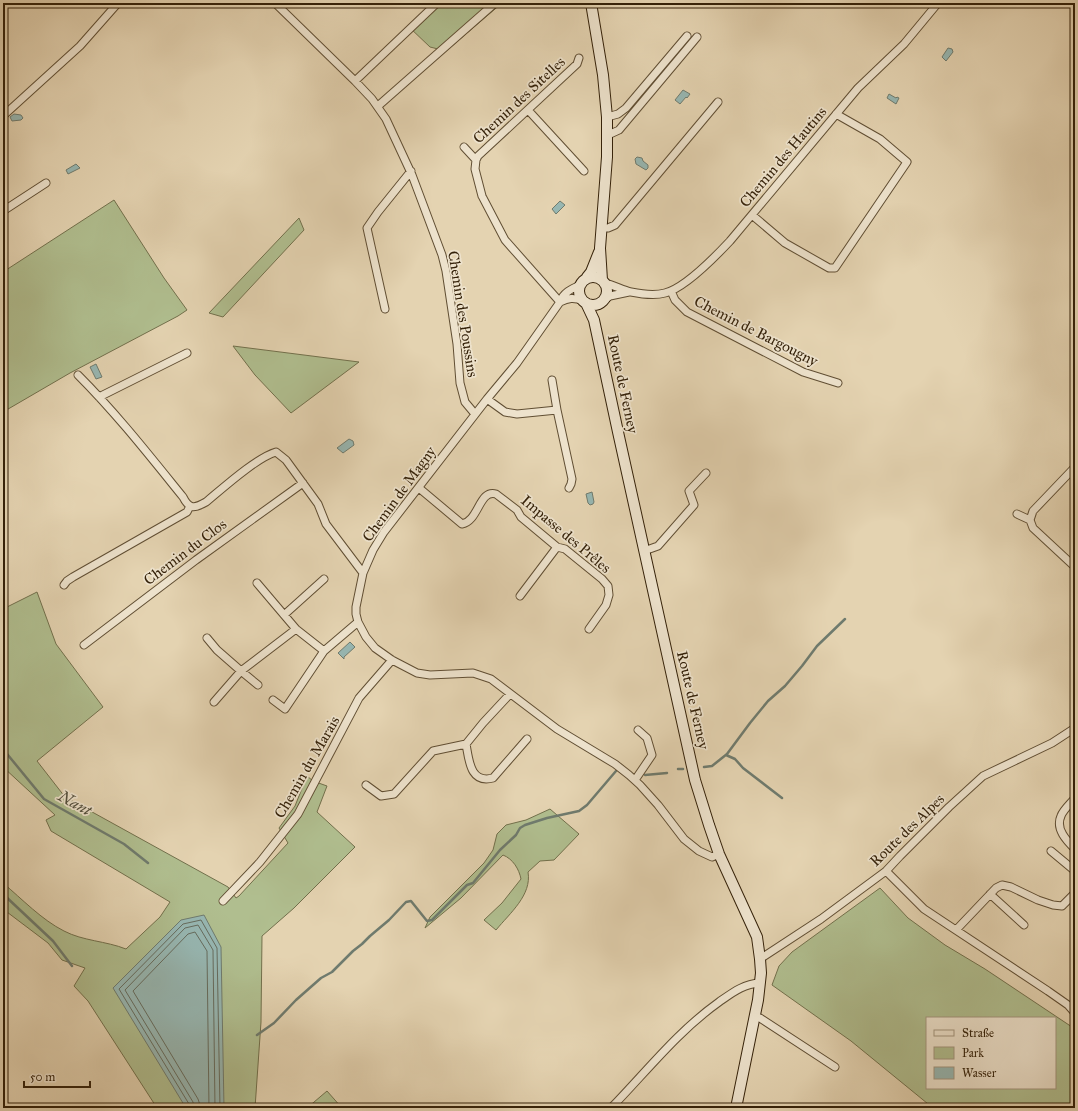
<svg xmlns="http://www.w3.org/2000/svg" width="1078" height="1111" viewBox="0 0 1078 1111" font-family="'IM FELL Great Primer',serif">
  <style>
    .green { fill: #b0be8f; stroke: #72704c; fill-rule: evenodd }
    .water { fill: #97b7b2; stroke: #6f7b6e }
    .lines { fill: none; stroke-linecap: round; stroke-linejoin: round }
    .shore { stroke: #666c5e; stroke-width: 1 }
    .stream { stroke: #6f7b6e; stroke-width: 2.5 }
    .street-casing { stroke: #604e33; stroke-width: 9 }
    .secondary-casing { stroke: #342109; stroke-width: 12 }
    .street { stroke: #ede2cc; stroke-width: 7 }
    .secondary { stroke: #ede2cc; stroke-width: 10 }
    .labels { text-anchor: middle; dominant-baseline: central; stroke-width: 3.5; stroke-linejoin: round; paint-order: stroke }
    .street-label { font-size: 15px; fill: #342109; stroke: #ede2cc }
    .water-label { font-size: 16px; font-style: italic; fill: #524e3c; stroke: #ede2cc }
  </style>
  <rect width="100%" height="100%" fill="#e4d3b1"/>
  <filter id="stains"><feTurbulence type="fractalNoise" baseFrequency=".005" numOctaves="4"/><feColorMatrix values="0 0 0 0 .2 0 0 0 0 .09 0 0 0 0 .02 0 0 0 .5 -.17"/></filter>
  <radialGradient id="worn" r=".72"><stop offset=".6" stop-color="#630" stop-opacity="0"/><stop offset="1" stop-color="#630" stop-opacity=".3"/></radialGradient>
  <path class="green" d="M439,3h63l-56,48 -16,-4 -21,-20z
    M114,200l50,78 23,32 -9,6 -108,57 -67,39v-140z
    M299,218l5,12 -81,87 -14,-4z
    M233,346l126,16 -68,51 -36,-38z
    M37,592l19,52 47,63 -66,54 28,36 163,90 8,11 3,-2 49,-53 -9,-15 16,-22 12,-30 6,5 14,5 -10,26 38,35 -61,61 -32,28 -1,86 -6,86h-98l-69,-107 -14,-15 11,-18 -23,-8 -14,-17 -45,-34v-26c19,16 39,37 61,48 19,10 42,10 62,18l34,-32 10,-15 -119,-71 -5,-11 9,-5 -52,-48v-158z
    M550,809l29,25 -25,26 -14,1 -12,11c4,23 -18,41 -32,58l-12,-10 18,-17 19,-24c-2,-10 -8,-20 -18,-24l-42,43 -36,30 5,-11 54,-54 9,-13 4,-16 9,-9 20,-5z
    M880,888l28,30 37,27 40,24 90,60v79h-142l-82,-67 -79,-56 7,-19 13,-14zM927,1018h128v70h-128z
    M327,1091l15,17h-35z"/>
  <path class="water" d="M948,48l4,1 1,3 -7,9 -4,-4z
    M683,90l7,4 -3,4 -1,-1 -6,7 -5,-4z
    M889,94l7,4 1,-1 2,1 -3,6 -9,-6z
    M14,114l7,1 2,3 -2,2 -9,1 -2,-4z
    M637,157l5,1 1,3 5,4v3l-2,2 -10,-6 -1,-5z
    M76,164l4,4 -12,6 -2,-4z
    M560,201l5,4 -9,9 -4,-5z
    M96,364l6,13 -6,2 -6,-12z
    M349,439l4,2 1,4 -11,8 -6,-5z
    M592,492l2,10 -1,2 -3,1 -2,-2 -2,-9z
    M350,642l5,5 -11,10v2l-6,-6z
    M204,915l17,32 3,161h-38l-73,-120 68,-68z"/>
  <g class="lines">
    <path class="shore" d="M189,1108v-4l-70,-115 64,-65 18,-4 16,28 3,160
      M194,1108l-1,-6 -68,-112 60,-62 13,-3 15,25 2,158
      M201,1108l-3,-9 -65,-108 55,-57 7,-2 12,19 2,157"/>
    <path class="stream" d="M3,749l41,50 80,45 24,19
      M726,755l9,4 8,9 39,30
      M704,767l8,-1 15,-12 23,-31 18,-22 17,-15 17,-20 15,-20 28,-27
      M678,769h5
      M645,775l22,-2
      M3,894l50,47 19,25
      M257,1035l17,-12 22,-23 25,-22 11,-6 21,-21 9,-7 8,-8 19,-16 17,-18 5,-1 16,20 5,-1 35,-35 6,-2 27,-33 16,-15 4,-7 5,-3 22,-7 32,-7 8,-6 29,-34"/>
    <defs>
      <path id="street" d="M275,3l80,78 17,18 14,20 26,56 30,80 4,16 11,73 3,39 5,19 10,12
        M355,81l82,-78
        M378,106l117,-103
        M528,110l56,61
        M3,116l77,-70 38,-43
        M607,117l11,-3 8,-6 61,-72
        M608,135l11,-5 78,-93
        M464,147l12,13
        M3,211l43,-28
        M752,215l33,28 44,25h6l72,-106 -27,-23 -44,-25
        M602,228h6l7,-3 103,-123
        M604,283c10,2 18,7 27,9 10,2 23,4 34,1 20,-5 50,-36 65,-52l128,-153 46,-44 34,-41
        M580,285c-9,4 -17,8 -20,17l-43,61 -30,36 -103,133 -11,18 -10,23 -7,34v7l2,8 8,15 9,11 17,12 25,13 13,2 43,-2 18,6 66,50 58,35 14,11 11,10 18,20 26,34 15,12 13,6 7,-3
        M671,291l4,9 12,12 116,60 35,11
        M604,300l6,-4 19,-4
        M560,302l-55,-62 -23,-44 -7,-27 1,-9 2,-4 99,-92 2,-6
        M560,302c8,-4 14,-5 23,-1
        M385,309l-18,-81 11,-16 33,-41
        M78,375c38,38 71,80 105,122 6,12 11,12 23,5 17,-14 50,-44 70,-50l10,8 32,44 8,20 37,49
        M552,380l5,30
        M99,397l88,-44
        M487,399l18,13 12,2 40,-4 15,69 -1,5 -2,4
        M419,488l43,36c17,-3 17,-35 34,-30l21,16 4,7 36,30 8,2 37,30 6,7 1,9 -3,10 -17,24
        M1017,514l13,6 3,8 42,39
        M1030,520l3,-9 42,-44
        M644,551l14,-5 36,-41 -5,-14 17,-18
        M257,583l39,46 28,22 34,-29
        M64,585l3,-4 6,-4 114,-65 3,-6
        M520,596l37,-49
        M284,615l40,-36
        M207,638l10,12 24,21 55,-42
        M84,645l112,-85 107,-77
        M273,700l12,9 39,-58
        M214,702l27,-31 17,14
        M466,744c3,16 4,40 27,34l34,-39
        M635,780l17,-25 -5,-17 -9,-8
        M366,785l15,11 13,-2 39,-43 33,-7 17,-21 27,-29
        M1075,798c-4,5 -12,12 -14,18 -6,13 6,25 14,33
        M1051,851l24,20
        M886,871l38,38 124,82 20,14 7,8
        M990,894l34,31
        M223,901l37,-39 38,-48 61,-116 33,-38
        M956,930l40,-42 6,-3 9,2 27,13 15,5 9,1 13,-13
        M760,959l61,-40 65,-48 14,-15 49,-49 34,-31 69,-33 23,-15
        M754,1016l6,2 75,49
        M611,1108c36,-37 66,-76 108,-106 13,-9 24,-18 41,-19"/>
      <path id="secondary" d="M591,3l12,72 4,42v40l-7,91 2,32
        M579 291a14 14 0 1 1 28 0a14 14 0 1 1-28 0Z
        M587,277l4,-5 8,-20
        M586,303l8,17 24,112 77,348 14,45 10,29 38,83 3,22 1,14 -3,27 -22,108"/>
    </defs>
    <use href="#street" class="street-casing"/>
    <use href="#secondary" class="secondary-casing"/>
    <use href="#street" class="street"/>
    <use href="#secondary" class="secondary"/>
  </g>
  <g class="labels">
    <g class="street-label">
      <text transform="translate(519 100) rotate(-43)">Chemin des Sitelles</text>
      <text transform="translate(783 157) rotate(-50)">Chemin des Hautins</text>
      <text transform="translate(463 314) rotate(81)">Chemin des Poussins</text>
      <text transform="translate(756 331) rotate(27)">Chemin de Bargougny</text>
      <text transform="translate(623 384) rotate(78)">Route de Ferney</text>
      <text transform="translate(399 494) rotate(-54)">Chemin de Magny</text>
      <text transform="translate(566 534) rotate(40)">Impasse des Prêles</text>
      <text transform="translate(185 552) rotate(-37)">Chemin du Clos</text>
      <text transform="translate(693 700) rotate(77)">Route de Ferney</text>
      <text transform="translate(307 767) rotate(-60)">Chemin du Marais</text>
      <text transform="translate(907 830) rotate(-44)">Route des Alpes</text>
    </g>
    <g class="water-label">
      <text transform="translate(75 803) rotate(29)">Nant</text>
    </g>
  </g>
  <rect width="1078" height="1111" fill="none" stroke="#e4d3b1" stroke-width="16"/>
  <rect x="4" y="4" width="1070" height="1103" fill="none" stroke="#342109" stroke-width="2"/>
  <rect x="8" y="8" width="1062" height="1095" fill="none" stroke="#342109"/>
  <rect x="926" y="1017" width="130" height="72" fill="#ede2cc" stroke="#a3957e"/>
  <rect x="934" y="1030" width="20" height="6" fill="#ede2cc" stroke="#a3957e"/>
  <text x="962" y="1037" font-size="12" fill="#342109">Straße</text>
  <rect x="934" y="1047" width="20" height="12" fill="#b0be8f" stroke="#a3957e"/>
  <text x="962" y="1057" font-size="12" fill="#342109">Park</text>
  <rect x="934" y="1067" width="20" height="12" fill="#97b7b2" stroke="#a3957e"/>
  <text x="962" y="1077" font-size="12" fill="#342109">Wasser</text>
  <path d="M24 1081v6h66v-6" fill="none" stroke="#342109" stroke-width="2"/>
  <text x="30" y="1081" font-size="12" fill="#342109" stroke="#ede2cc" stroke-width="3" paint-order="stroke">50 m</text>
  <rect width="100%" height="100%" filter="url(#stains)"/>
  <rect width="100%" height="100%" fill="url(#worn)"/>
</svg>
